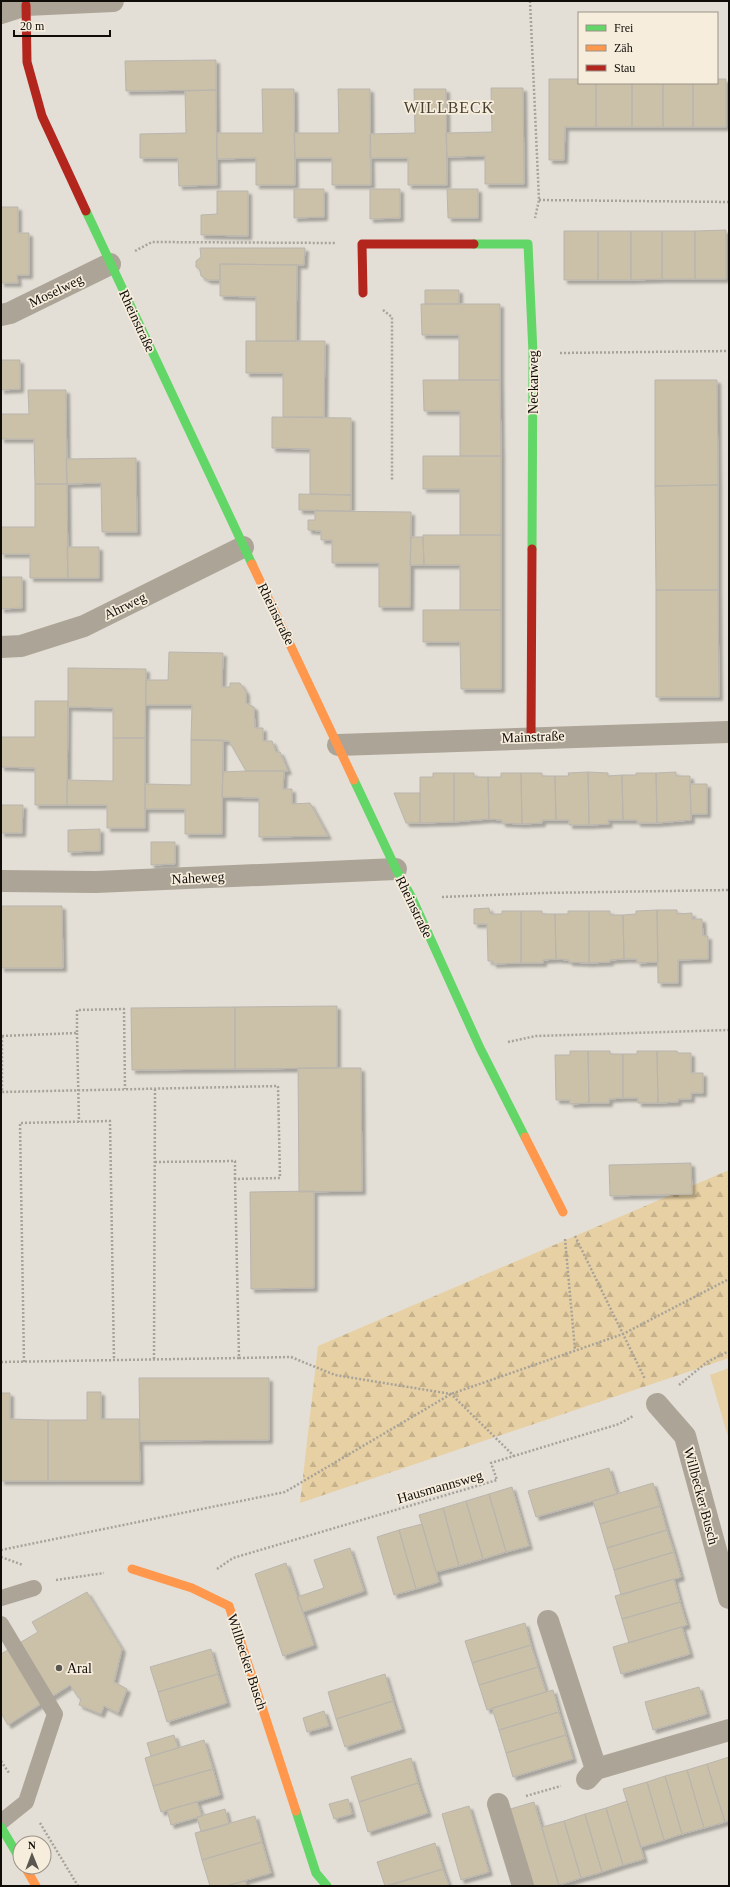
<svg xmlns="http://www.w3.org/2000/svg" width="730" height="1887" viewBox="0 0 730 1887" font-family="Georgia,serif">
  <style>
    .forest { fill: url(#forest-firs) }
    .park { fill: #e7d0a3 }
    .building { fill: #cbc0a8; stroke: #b9b5ae; filter: url(#shadow) }
    .lines { fill: none; stroke-linecap: round; stroke-linejoin: round }
    .path { stroke: #a8a39a; stroke-width: 2.5; stroke-dasharray: 2 2; stroke-linecap: butt }
    .lane { stroke: #aca497; stroke-width: 16 }
    .street { stroke: #aca497; stroke-width: 22 }
    .fast { stroke: #63d668; stroke-width: 9 }
    .slow { stroke: #ff974d; stroke-width: 9 }
    .jam { stroke: #b3261e; stroke-width: 9 }
    .poi-dot { fill: #5a5650; stroke: #f7eddd; stroke-width: 1.5 }
    .labels { text-anchor: middle; dominant-baseline: central; stroke-width: 3.5; stroke-linejoin: round; paint-order: stroke }
    .street-label { font-size: 14px; fill: #100d08; stroke: #f7eddd }
    .poi-label { font-size: 14px; fill: #100d08; stroke: #f7eddd; text-anchor: start }
    .quarter-label { font-size: 16px; letter-spacing: 1px; fill: #463f32; stroke: #f7eddd }
  </style>
  <defs>
    <pattern id="forest-firs" width="22" height="20" patternUnits="userSpaceOnUse"><rect width="22" height="20" fill="#e7d0a3"/><path d="M5 1l3.5 6h-7zM16 11l3.5 6h-7z" fill="#c5b18b"/></pattern>
    <filter id="shadow"><feDropShadow dx="3.5" dy="3.5" stdDeviation="1" flood-color="#0004"/></filter>
  </defs>
  <rect width="100%" height="100%" fill="#e3dfd6"/>
  <path class="forest" d="M729,1170v188l-429,145 18,-157z"/>
  <path class="park" d="M729,1368v72l-19,-65z"/>
  <path class="building" d="M216,60v30l-90,1 -1,-30z
    M549,79h30v4h17v44h-31l-1,33h-15z
    M717,79h9v48h-33v-44h24z
    M596,83h36v44h-36z
    M632,83h31v44h-31z
    M663,83h30v44h-30z
    M491,88h32l1,96h-39v-28l-38,1 -1,-24 46,-1z
    M262,89h32l1,96h-39v-27l-39,1v-26h46z
    M338,89h32l1,96h-39v-27h-37l-1,-25h45z
    M414,89h32l1,96h-39v-27h-38v-24l45,-1z
    M216,90l1,95 -38,1 -1,-28h-38v-24l46,-1 -1,-42z
    M294,189h30v28l-30,1z
    M370,189h30v29l-30,1z
    M447,189h31v29h-30z
    M217,191h31v45l-47,-1v-20l16,-1z
    M1,207h17v26h11v42h-12l1,8h-17z
    M726,230v49h-31v-48z
    M564,231h34v49h-34z
    M598,231h33v49h-33z
    M631,231h31v48l-31,1z
    M662,231h33v48h-33z
    M200,248h105l-1,17 -84,-1v16h-12l-7,-4 -1,-6 -4,-3v-6l5,-4z
    M220,264l77,1 -1,76h-40v-44l-36,-1z
    M425,290h34v14h-34z
    M421,304h79v76h-41v-45h-37z
    M246,341h79l-1,76h-41v-44h-37z
    M1,360h19v29l-19,1z
    M423,380h77l1,76h-41v-45h-36z
    M655,380h62l1,105 -63,1z
    M28,390h38l1,94h-32l-1,-45h-33v-25h28z
    M272,417l79,1v77l-41,-1v-45l-38,-1z
    M423,456h78v79h-41v-46h-37z
    M136,458l1,74h-35l-1,-49 -34,1 -1,-25z
    M35,484h32l1,94h-38v-24h-29v-27h34z
    M718,485v105h-62l-1,-104z
    M299,494l52,1v16l-52,-1z
    M315,511l96,1 -1,95h-31v-44h-47v-23h-11v-9l-13,-1v-10h7z
    M423,535h78v75h-41v-45h-36z
    M411,537h12l1,28h-14z
    M67,547h32v31h-31z
    M1,577h21v31l-21,1z
    M656,590h62l1,107h-63z
    M423,610h78v79h-40l-1,-47h-37z
    M169,652l54,1 -1,34h8v-4h10l6,9v11l8,4 1,21h8v13h9l4,11h4l8,19h-42l-17,-30 -38,-1 1,-35h-46v-25h22z
    M68,668l78,1 -1,69h-32v-30l-45,-1z
    M35,701h33l-1,104h-32v-37l-34,-1v-30h34z
    M113,738h32v90h-38v-23h-40v-25l46,1z
    M191,740h32l-1,94h-37v-25h-40v-25l46,1z
    M246,771h38l-1,18h9v15l18,-1 18,33 -69,1v-39l-37,-1 1,-25z
    M588,772l20,1v3l14,-1 1,45h-15l1,4 -20,1z
    M588,772l1,53h-20v-5h-13l-1,-44h14l-1,-3z
    M676,772v4h14l1,44 -34,3 -1,-50z
    M433,773h21v49l-34,1v-46h13z
    M454,773h20v4h14l1,42 -35,3z
    M501,773h20l1,51 -20,-1v-3l-13,-1 -1,-42h13z
    M521,773h21v3h13l1,44h-14v3l-20,1z
    M636,773h20l1,50h-20v-3h-14l-1,-45h14z
    M690,784h17v30h-16z
    M394,793h26v30h-14z
    M1,805h22l-1,28h-21z
    M100,829v22l-32,1v-22z
    M151,842h24v22l-24,1z
    M1,906h61l1,62h-62z
    M489,908l1,6h12v-3h19v52l-28,1v-3h-5l-1,-37h-13v-15z
    M657,910l1,52 -21,1v-4h-13l-1,-44 13,-1v-3z
    M657,910h20v4l15,-1v6h10l1,17h5v23l-30,1v23h-20z
    M521,911h21v3h13l1,45 -13,1v3h-22z
    M568,911h21v52l-20,-1v-2l-13,-1 -1,-45h13z
    M589,911h21v4h13l1,44 -14,1v2l-21,1z
    M337,1006v62l-102,1v-62z
    M235,1007v62l-103,1 -1,-62z
    M570,1051h18l1,52 -19,1v-4h-14l-1,-45h15z
    M588,1051h22v3h13v44l-14,1v4h-20z
    M637,1051h20l1,52h-20v-5h-15v-44h14z
    M657,1051h20l1,2h13v20h12v20h-12v6h-13v3l-20,1z
    M298,1068h63l1,123 -63,1z
    M691,1163l1,31 -82,2 -1,-31z
    M314,1191v97l-63,1 -1,-97z
    M139,1378h130v62l-129,1z
    M87,1392h14v27h38l1,62h-92v-61h39z
    M1,1393h9v26l38,1v61h-47z
    M609,1468l8,26 -81,23 -8,-26z
    M653,1483l7,23 -60,18 -7,-23z
    M512,1487l17,59 -23,6 -17,-58z
    M489,1494l17,58 -23,7 -17,-58z
    M466,1501l17,58 -24,7 -16,-58z
    M660,1506l7,24 -60,18 -7,-24z
    M443,1508l16,58 -23,6 -17,-57z
    M422,1524l17,58 -23,7 -17,-59z
    M399,1530l17,59 -22,6 -17,-58z
    M667,1530l7,22 -60,18 -7,-22z
    M350,1548l14,43 -61,21 -6,-15 27,-9 -10,-28z
    M674,1552l7,25 -60,18 -7,-25z
    M286,1563l28,82 -31,11 -28,-82z
    M674,1579l6,23 -58,17 -7,-23z
    M87,1592l35,57 -8,33 13,7 -9,24 -14,-7 -3,8 -22,-9 2,-6 -3,-2 -8,-12 -62,40 -7,-12v-59l37,-22 -6,-10z
    M680,1602l7,23 -58,18 -7,-24z
    M525,1623l6,22 -59,18 -7,-22z
    M682,1627l8,27 -69,20 -8,-27z
    M531,1645l7,22 -59,18 -7,-22z
    M211,1649l7,25 -60,18 -8,-25z
    M538,1667l8,25 -59,18 -8,-25z
    M218,1674l9,29 -60,19 -9,-30z
    M385,1674l8,27 -57,18 -8,-27z
    M699,1687l8,27 -54,16 -8,-28z
    M553,1690l6,22 -60,18 -7,-22z
    M393,1701l9,28 -57,18 -9,-28z
    M324,1711l5,15 -22,6 -4,-14z
    M559,1712l7,23 -60,18 -7,-23z
    M174,1735l4,13 -27,8 -4,-13z
    M566,1735l7,24 -60,18 -7,-24z
    M204,1740l9,29 -60,17 -8,-28z
    M729,1757v63l-4,2 -18,-58z
    M411,1758l7,25 -59,19 -8,-25z
    M707,1764l18,58 -21,6 -17,-58z
    M213,1769l7,26 -59,17 -8,-26z
    M687,1770l17,58 -22,6 -17,-58z
    M665,1776l17,58 -18,6 -17,-58z
    M647,1782l17,58 -23,7 -18,-58z
    M418,1783l10,30 -60,19 -9,-30z
    M348,1799l4,15 -18,5 -5,-15z
    M627,1801l17,58 -21,6 -17,-57z
    M197,1802l5,14 -31,9 -4,-15z
    M534,1802l25,84h-29l-23,-76z
    M469,1806l20,66 -28,8 -19,-66z
    M606,1808l17,57 -21,7 -17,-58z
    M225,1809l4,15 -28,8 -4,-15z
    M585,1814l17,58 -21,6 -17,-57z
    M255,1816l7,26 -60,18 -7,-27z
    M564,1821l17,57 -22,7 -17,-58z
    M262,1842l9,31 -45,13h-16l-8,-26z
    M435,1843l8,26 -58,17 -8,-24z
    M443,1869l6,17h-60z
    M245,1881l2,5h-21z"/>
  <g class="lines">
    <path class="path" d="M530,1l9,199 -4,18
      M539,200l190,2
      M135,251l17,-9 183,1
      M383,310l9,7v164
      M560,353l169,-2
      M442,897l100,-4 187,-3
      M77,1033l2,89
      M2,1036l75,-3v-23l47,-1 1,80
      M508,1042l28,-6 193,-6
      M155,1162l80,-1v18
      M575,1236l70,143
      M565,1239l10,111
      M239,1358l52,-1 44,18 116,19 63,62
      M154,1359l1,-271
      M1,1362l238,-4 -4,-179 45,-1 -2,-92 -276,6v-56
      M24,1362l-4,-239 90,-2 4,239
      M679,1385l28,-23 22,-11
      M1,1550l284,-58 166,-98 172,-60 106,-55
      M1,1557l22,8
      M217,1569l16,-11 264,-78 -6,-17 128,-39 14,-8
      M56,1580l48,-7
      M1,1761l8,12
      M526,1796l35,-10
      M40,1823l38,63"/>
    <path class="lane" d="M1,1598l33,-10
      M1,1624l54,90 -29,88 -25,20"/>
    <path class="street" d="M1,13l25,-8 87,-4
      M1,315l9,-2 100,-49
      M1,647l20,-1 63,-20 159,-79
      M338,745l391,-13
      M1,881l95,1 300,-13
      M657,1404l28,32 44,162
      M548,1621l48,148
      M587,1779l9,-10 133,-39
      M498,1804l25,82"/>
    <path class="fast" d="M86,211l166,353
      M474,244h54l5,109 -1,196
      M354,780l42,89 16,29 68,150 45,89
      M296,1811l20,62 11,13
      M1,1827l19,32"/>
    <path class="slow" d="M252,564l102,216
      M525,1137l38,75
      M132,1569l60,19 37,18 67,205
      M25,1867l11,19"/>
    <path class="jam" d="M26,5l1,57 15,54 44,95
      M363,293l-1,-49h112
      M531,737l1,-188"/>
  </g>
  <circle class="poi-dot" cx="59" cy="1668" r="4"/>
  <g class="labels">
    <g class="street-label">
      <text transform="translate(56 291) rotate(-26)">Moselweg</text>
      <text transform="translate(137 321) rotate(65)">Rheinstraße</text>
      <text transform="translate(533 382) rotate(-90)">Neckarweg</text>
      <text transform="translate(125 606) rotate(-26)">Ahrweg</text>
      <text transform="translate(276 614) rotate(64)">Rheinstraße</text>
      <text transform="translate(533 737) rotate(-2)">Mainstraße</text>
      <text transform="translate(198 878) rotate(-3)">Naheweg</text>
      <text transform="translate(414 907) rotate(64)">Rheinstraße</text>
      <text transform="translate(440 1487) rotate(-16)">Hausmannsweg</text>
      <text transform="translate(701 1496) rotate(75)">Willbecker Busch</text>
      <text transform="translate(247 1662) rotate(72)">Willbecker Busch</text>
    </g>
    <g class="poi-label">
      <text x="67" y="1668">Aral</text>
    </g>
    <g class="quarter-label">
      <text x="449" y="107">WILLBECK</text>
    </g>
  </g>
  <rect width="730" height="1887" fill="none" stroke="#100d08" stroke-width="4"/>
  <rect x="578" y="12" width="140" height="72" fill="#f7eddd" stroke="#9b9388"/>
  <rect x="586" y="25" width="20" height="6" fill="#63d668" stroke="#9b9388"/>
  <text x="614" y="32" font-size="12" fill="#100d08">Frei</text>
  <rect x="586" y="45" width="20" height="6" fill="#ff974d" stroke="#9b9388"/>
  <text x="614" y="52" font-size="12" fill="#100d08">Zäh</text>
  <rect x="586" y="65" width="20" height="6" fill="#b3261e" stroke="#9b9388"/>
  <text x="614" y="72" font-size="12" fill="#100d08">Stau</text>
  <g transform="translate(32 1855) rotate(359)"><circle r="19" fill="#f7eddd" stroke="#9b9388"/>
  <path d="M0-3L7 15L0 10L-7 15Z" fill="#5a5650"/>
  <text y="-6" font-size="11" font-weight="bold" text-anchor="middle" fill="#100d08">N</text>
  </g>
  <path d="M14 30v6h96v-6" fill="none" stroke="#100d08" stroke-width="2"/>
  <text x="20" y="30" font-size="12" fill="#100d08" stroke="#f7eddd" stroke-width="3" paint-order="stroke">20 m</text>
</svg>
